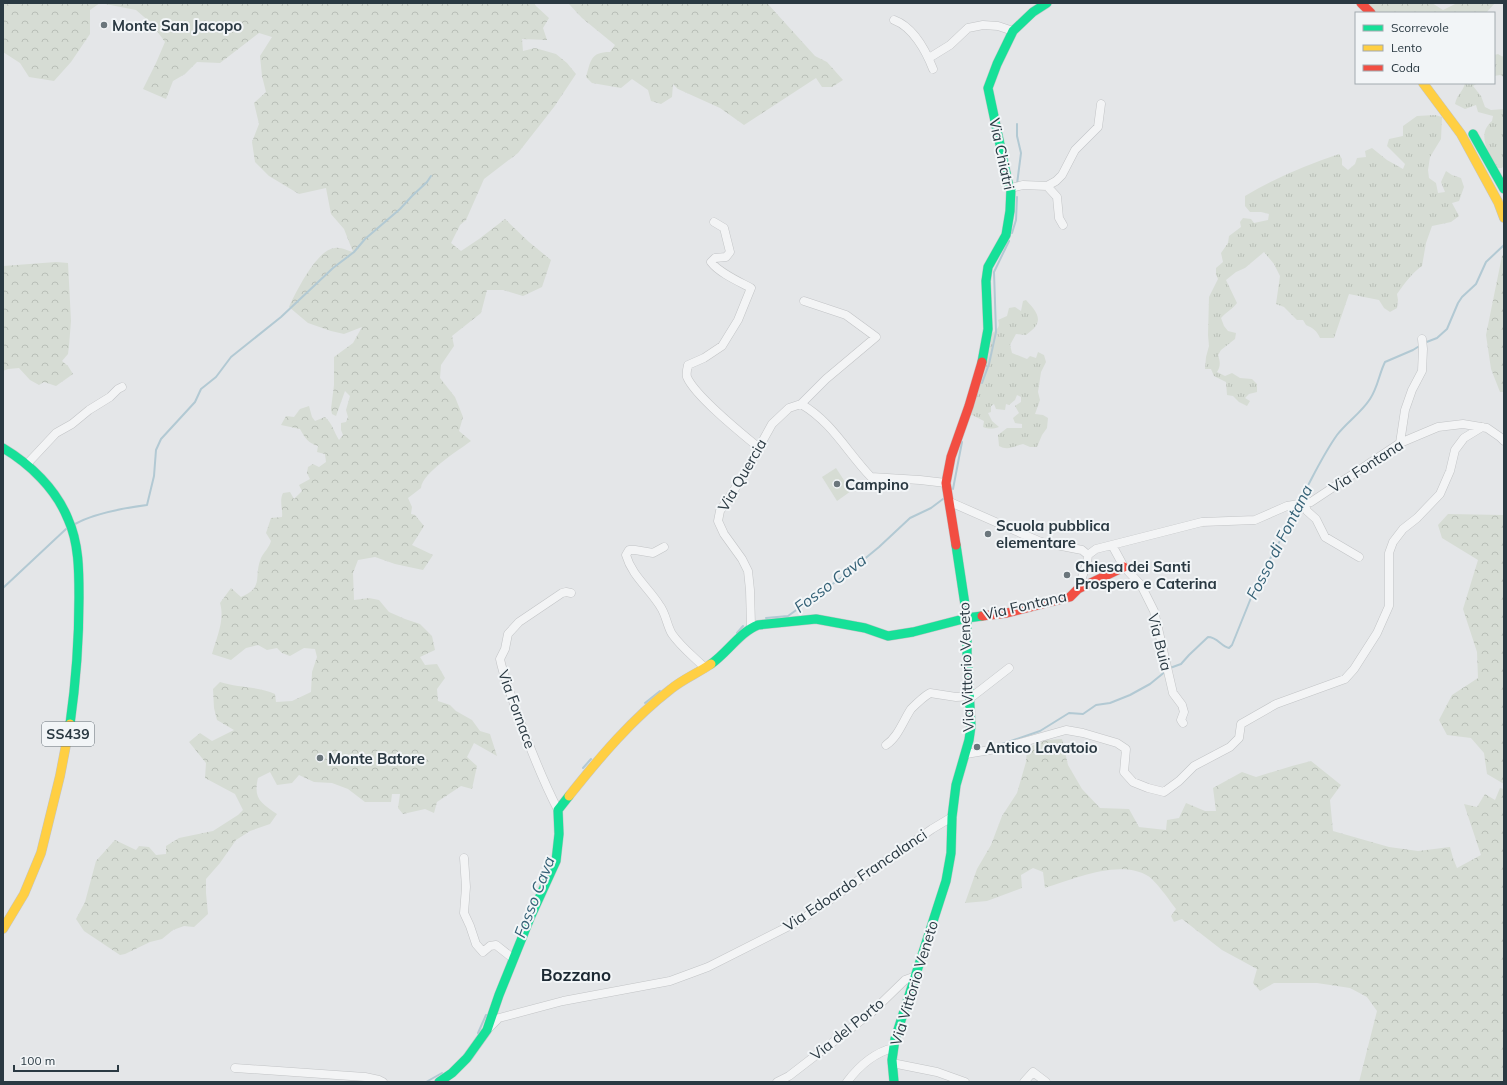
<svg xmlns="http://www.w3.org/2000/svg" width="1507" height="1085" viewBox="0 0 1507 1085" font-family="Mulish,sans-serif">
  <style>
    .grass { fill: url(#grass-tufts) }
    .forest { fill: url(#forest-crowns) }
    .pitch { fill: #d6dcd4 }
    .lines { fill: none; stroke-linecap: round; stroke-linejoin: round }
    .stream { stroke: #b2c9d3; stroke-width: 2 }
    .street-casing { stroke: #c2c4c6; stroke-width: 9 }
    .fast-casing { stroke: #c2c4c6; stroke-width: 10 }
    .slow-casing { stroke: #c2c4c6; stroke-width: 10 }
    .jam-casing { stroke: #c2c4c6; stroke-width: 10 }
    .street { stroke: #f3f4f5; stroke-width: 8 }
    .fast { stroke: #16e098; stroke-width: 9 }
    .slow { stroke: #ffcf43; stroke-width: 9 }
    .jam { stroke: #f24e42; stroke-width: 9 }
    .poi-dot { fill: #6b767c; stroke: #f2f5f7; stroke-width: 1.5 }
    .labels { text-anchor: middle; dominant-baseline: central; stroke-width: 4; stroke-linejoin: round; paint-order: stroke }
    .shield { fill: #f2f5f7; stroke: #667178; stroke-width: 1 }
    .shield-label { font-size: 14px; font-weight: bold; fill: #2a3942 }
    .poi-label { font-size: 15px; font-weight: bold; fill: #2a3942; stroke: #f2f5f7; text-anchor: start }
    .street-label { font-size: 15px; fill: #2a3942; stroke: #f2f5f7 }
    .water-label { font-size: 16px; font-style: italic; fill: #346176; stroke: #f2f5f7 }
    .quarter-label { font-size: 17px; font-weight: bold; fill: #1c2933; stroke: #f2f5f7 }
  </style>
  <defs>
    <pattern id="grass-tufts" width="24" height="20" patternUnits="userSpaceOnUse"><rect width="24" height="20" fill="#d6dcd4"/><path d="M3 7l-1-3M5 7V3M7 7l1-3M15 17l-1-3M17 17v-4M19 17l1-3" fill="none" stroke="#b8beb7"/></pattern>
    <pattern id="forest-crowns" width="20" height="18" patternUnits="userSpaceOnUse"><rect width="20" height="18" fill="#d6dcd4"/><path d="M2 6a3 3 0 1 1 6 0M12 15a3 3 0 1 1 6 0" fill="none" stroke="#b8beb7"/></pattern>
  </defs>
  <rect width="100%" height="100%" fill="#e4e6e8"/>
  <path class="grass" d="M1498,54l5,3 1,20 -4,-2 -6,1v-21z
    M1465,83h13l-5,3 8,10 4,11 6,3 13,-1v56l-2,3h-7c-6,-17 -19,-33 -3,-47l1,-5 -15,-4 -2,-7 -11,4 -10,-5c2,-10 8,-12 10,-21z
    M1435,115l7,2 -1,22 -11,18 -2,13 1,8 7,5 2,10 7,-1 -4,-10 5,-11 6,4 9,3 3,9 -5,14 -7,2 7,13 -8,6 -19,4 -6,17 -4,23c-9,6 -18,18 -25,28l1,6 -1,8 -7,4 -6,-4 -5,-8 -30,-6 -15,44h-14c-3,-7 -7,-10 -14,-13l-3,-5h-6l-13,-13 -8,-3 4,-28 -6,-12 -10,-12 -19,16 -9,4 -10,8 11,23c-4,6 -11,9 -16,15l3,8 4,5 8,2 -1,6 -14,11 -3,5c2,6 3,11 -1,17l8,4 7,-3 8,5 12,1 5,5v8l-8,2 -4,4 5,3 -3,5 -8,-4 -6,-6 -6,-1 -1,-13 -12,-6 -3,-7h-6l1,-12 3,-11 -1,-11 1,-38 9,-18 -2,-5v-6l7,-6 -2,-9 7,-10 1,-7 12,-9 -1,-5 3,-4 8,1 3,4 14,-3 1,-6 -8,-2h-11l-5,-6v-10c30,-18 61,-31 94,-42l3,5v6l6,5 7,-6 2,-6 9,-1 -1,-6 7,-3 15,12 16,9 2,-5 -18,-18 2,-7 14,-3v-10l14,-10z
    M1026,300c7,8 17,17 9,27 -2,3 -6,5 -9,8l-10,-1 -6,11 2,8 15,6 3,-3 6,2 2,-6 6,3 2,7 -5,10 -3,20 2,8 -5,14 8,1 5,3 -1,10 -5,7 -5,12h-7l-7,-3c-9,2 -15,7 -24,2l-1,-11 9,-7h15v-4l-7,-1 -2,-5 6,-5 -4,-7 6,-4v-5l-4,-2 -2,5 -6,5 -3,-1 -1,6 -9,-1 -2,-5 -3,2v6l-3,1 4,8 7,6c-6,2 -10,2 -16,0l1,-6 -14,-7c9,-26 19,-52 22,-80 4,-5 9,-6 6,-14l9,-4 2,-8 6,-1 6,4 2,-10z"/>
  <path class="forest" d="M3,3h531l2,3 13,12 -6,10 4,12 -25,-1 1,12 12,-3 21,6 11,9 9,11 -22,33 -36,46 -34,26 -18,41 -6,5 -9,18 10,8 18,-12 26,-20 24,23 22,18 -9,27 -19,9 -20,-6h-16l-6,23 -29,23 2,10 -13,19 -1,13 15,19 8,20 -4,14 12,10c-12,9 -49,32 -50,47l-13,10 4,9 -1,7 4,1 9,11 -12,19 21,10 -10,15 -28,-6 -20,-7 -17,3 -5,13 1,27 15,-2 10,2 10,12 16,7 15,5 12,12 3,14 -15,7 5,8 12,-1 8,14 -8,11 1,12 12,4 6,6 16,9 8,11 10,3 7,22 -23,-13 -7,14 10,9 -5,23 -11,-3 -24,16 -3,11 -9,-4 -22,5 -5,-6 2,-14h-8l-1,8h-26l-17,-13 -16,-6 -18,-1 -15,-7 -7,8 -15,2 -7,-13 -12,6c-5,21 3,25 19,36l-7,10 -20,7 -14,9 -16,23 -14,16v14l2,21 -14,13 -10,-1 -11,4 -11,9 -12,3 -25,12 -5,1 -36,-24 -8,-12 9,-17 11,-41 19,-21 21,10 3,-4 10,1 7,8 10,-1v-8l13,-8 34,-7 25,-16 5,-5 -8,-16 -30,-16 1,-15 -17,-21 11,-9 12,8 22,-11 -17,-10 -3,-12 -1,-19 7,-7c18,6 38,4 55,12l1,8 16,-1 19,-9 1,-20 5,-15 -2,-8 -11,-1 -14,8 -8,-3 -5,-5 -10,2 -9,-5 -12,3 -15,12 -19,-6c5,-18 13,-34 8,-51l11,-15 10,9c24,-10 12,-20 20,-39 3,-6 8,-10 10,-17l-5,-8 5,-15 11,-1c1,-8 -3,-16 1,-24l7,-1 4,7 8,-8 -3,-6 11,-6 -3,-6 1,-6 5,-3 6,3 7,-5 -1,-8 -8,-2 1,-6c-10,-3 -13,-8 -18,-17l-19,-4 5,-9 8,1 6,-8 9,-3 3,11 3,4 10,-4c7,6 9,15 14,23l4,-5 -2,-5v-7l5,-1 2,-5 -2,-7 4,-14 -5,-5 -9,25 -4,-2 -1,-5 3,-24v-28l19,-14 9,-16 -18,7 -13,-3 -23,-8 -19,-16c7,-15 28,-58 46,-59 6,-1 13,3 18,4l-9,-23 -13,-15 -5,-26 -27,6 -30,-18 -14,-14 -3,-20 7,-18 -5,-21 12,-11 -4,-16 -2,-20 12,-19 -13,-4 -39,30 -23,-1 -12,12 -12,7 -7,18 -23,-10 13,-26 9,-21 -14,-19 -15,-13 -36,-7 -10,7v24l-19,28 -17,19 -25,-4 -9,-14 -17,-11z
    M568,3h199l48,53 12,6 16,18 -11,7h-10l-6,-9 -72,47 -24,-17 -42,-19 -5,-5 -1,13 -11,7 -10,-3 -3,-11 -16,-11 -11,9 -29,-5 -6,-6c5,-16 4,-25 24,-25l5,-7 -33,-27z
    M1365,3h67l11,7 14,-7h38l-9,10h-111z
    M1504,254v138h-4l-9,-23 -5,-34 16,-79z
    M56,262l12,1 3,58 -2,25 -1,8 -6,7 6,5 5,8 -17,12 -12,-4 -5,3 -9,-5 -11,-12 -11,1 -5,2v-105z
    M1448,514l56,1v269l-17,-10 -3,-21 -13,-15 -24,-3 -8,-15 13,-25 26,-17 -1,-26 -14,-43 15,-49 -36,-22 -4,-13z
    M1062,739l6,26 14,24 18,19 29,1 10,18 27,3 1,-10 12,-2 7,-15 19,8h11l-3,-23 29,-16 14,5 36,-11 19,-5 30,24 -11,15 3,31 56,16 29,4 32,-4 3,11 4,10 24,-13 -17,-51 13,3 8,-13 10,6 5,-12 4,1v293h-145l18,-71 -10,-14 -17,-9 -33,-5h-43l-14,8 -7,-8 4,-14 -35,-19 -40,-31 -8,3 -3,-6 5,-7c-6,-8 -20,-28 -28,-33 -29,-17 -74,3 -103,12l-2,-16 -10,-4 -12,7 1,13 -35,13 -22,2 12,-34 14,-24 11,-29 15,-23 9,-31 1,-14 19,-8z"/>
  <path class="pitch" d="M836,468l15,23 -14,10 -15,-24z"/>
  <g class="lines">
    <path class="stream" d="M1017,184l4,-31 -4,-17v-12
      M1012,233l4,-13 1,-23
      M1424,343l13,-5 10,-9 11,-26 4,-6 14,-13 10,-22 18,-17
      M982,383l7,-19 7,-32 -2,-60 15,-31
      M953,489l9,-47
      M1299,502c13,-23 23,-46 38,-67 10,-13 24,-22 33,-36 8,-12 9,-25 15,-37l28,-12 8,-5
      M75,524c20,-11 49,-16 72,-19l7,-29 2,-26 5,-11 34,-37 6,-13 15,-12 15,-20 50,-40 52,-49 21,-16 11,-13 35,-30 12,-13 15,-14 4,-6
      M3,588l63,-59
      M766,618l22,-2 57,-41 34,-28 31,-29 21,-10 12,-9
      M737,633l6,-7
      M1170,668l11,-4 8,-9 19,-18c9,0 13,9 21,11l3,-3 25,-62 25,-46 13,-30
      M645,703l15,-12
      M1002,744l38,-13 29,-18 14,1 13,-9 14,-2 20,-8 20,-11 16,-13
      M583,768l8,-9
      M478,1033l8,-18
      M426,1082l16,-9"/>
    <defs>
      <path id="street" d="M894,20c19,7 32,31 39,49
        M929,58l21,-13 18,-17 15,-3 15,1 15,5
        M1047,186l10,11 2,21 4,7
        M1011,188l12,-3 24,1 9,-5 6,-6 13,-25 23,-23 3,-23
        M714,222l10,6 6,24 -4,5 -11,1 -4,4c8,11 29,20 40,26l-13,32 -16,26 -18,12 -16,7c-1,4 -2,8 -1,12 8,19 54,56 71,70
        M801,404c31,18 46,48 70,73l49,3 26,3
        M1400,443l5,-33 7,-20 10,-19 1,-22 -1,-10
        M27,464l29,-31 16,-9 17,-14 21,-13 8,-8 4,-2
        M950,502l91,40 41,8 6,5
        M1304,503l3,8 9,8 9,18 34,20
        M1112,545l12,22 17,18 13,26 19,82 9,12 2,7 -3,8 2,3
        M664,547l-11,6 -18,-3h-6l-3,5c6,21 23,33 34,51 6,8 7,20 12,28 9,13 22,23 33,34
        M1088,555l8,-6 106,-27 53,-2 32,-14 24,-4 89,-59 38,-16 25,-3 24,4 13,9 4,4
        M1078,589l9,-26 1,-8
        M751,625l-1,-35 -2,-19 -6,-12 -18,-25 -6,-13 2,-10 22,-33 30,-54 17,-16 12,-4 25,-25 50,-42 -30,-22 -42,-14
        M886,745c12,-8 17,-24 25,-36 6,-6 12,-12 19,-16l26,4 17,-1 36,-28
        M966,754l36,-6 64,-18 17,3 34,10 9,6 -2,23 9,10 15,6 16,4 15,-11 15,-15 36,-19 9,-9 2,-14 35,-20 69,-25 9,-10 23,-36 12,-27v-53l4,-11 10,-13 14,-11 23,-24 10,-23 5,-21 9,-12 18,-11
        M558,810c-18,-35 -32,-72 -45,-109 -5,-15 -10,-27 -13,-42l5,-10 3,-15 11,-12 43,-29 4,-1 5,1
        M464,858l2,29 -2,26 6,13 6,18 7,8 7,-6 6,-1 14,11 4,2
        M489,1028l10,-10 64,-17 107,-20 38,-14 93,-47 131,-91 20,-12
        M892,1063l45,9 28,10
        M235,1068l130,9 14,3 4,2
        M777,1082l12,-6 83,-64 33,-32 11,-4
        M847,1082c12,-16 26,-29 46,-34
        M1024,1082l9,-10 13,10"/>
      <path id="fast" d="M1473,134l31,55
        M982,362l6,-33 -2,-48 2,-14 18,-32 4,-24 1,-23 -2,-1 -21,-99 9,-24 16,-33 20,-19 14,-9
        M3,448c27,16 53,41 65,71 11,24 11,52 11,78 0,43 -3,85 -9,127
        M711,664c16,-11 29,-32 47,-39l58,-6 49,9 23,8 25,-4 54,-14 15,-2
        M439,1082l13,-9 15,-15 20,-28 12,-35 31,-77 26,-57 3,-27 -1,-24 11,-14
        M894,1082l-2,-22 3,-21 51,-158 5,-28 1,-36 4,-32 13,-45 2,-14 -4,-73v-35l-11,-73"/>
      <path id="slow" d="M1423,83l38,51 37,68 6,16
        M569,796c31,-39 63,-77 102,-107 12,-10 27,-16 40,-25
        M3,929l21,-35 17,-41 19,-77 10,-52"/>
      <path id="jam" d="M1361,3l10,10
        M956,545l-10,-62 5,-26 18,-51 13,-44
        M982,616l25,-3 63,-16 8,-8 46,-22"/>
    </defs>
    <use href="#street" class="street-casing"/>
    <use href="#fast" class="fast-casing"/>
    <use href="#slow" class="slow-casing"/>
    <use href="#jam" class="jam-casing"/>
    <use href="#street" class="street"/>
    <use href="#fast" class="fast"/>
    <use href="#slow" class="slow"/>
    <use href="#jam" class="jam"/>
  </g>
  <g class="poi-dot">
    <circle cx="104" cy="25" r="4"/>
    <circle cx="837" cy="484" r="4"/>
    <circle cx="988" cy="534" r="4"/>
    <circle cx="1067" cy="575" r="4"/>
    <circle cx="977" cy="747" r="4"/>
    <circle cx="320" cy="758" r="4"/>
  </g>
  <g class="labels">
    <rect class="shield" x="42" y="722" width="52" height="24" rx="3"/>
    <g class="shield-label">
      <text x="68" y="734">SS439</text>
    </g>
    <g class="poi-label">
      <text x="112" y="25">Monte San Jacopo</text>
      <text x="845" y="484">Campino</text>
      <text x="996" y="525">Scuola pubblica<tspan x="996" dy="17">elementare</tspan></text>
      <text x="1075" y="566">Chiesa dei Santi<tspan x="1075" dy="17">Prospero e Caterina</tspan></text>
      <text x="985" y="747">Antico Lavatoio</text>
      <text x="328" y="758">Monte Batore</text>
    </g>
    <g class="street-label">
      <text transform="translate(1002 154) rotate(78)">Via Chiatri</text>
      <text transform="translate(1366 466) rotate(-33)">Via Fontana</text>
      <text transform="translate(742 475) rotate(-60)">Via Quercia</text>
      <text transform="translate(1025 605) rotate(-13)">Via Fontana</text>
      <text transform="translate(1160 642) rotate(76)">Via Buia</text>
      <text transform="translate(966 667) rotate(-92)">Via Vittorio Veneto</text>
      <text transform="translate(517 709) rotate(70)">Via Fornace</text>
      <text transform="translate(855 880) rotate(-34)">Via Edoardo Francalanci</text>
      <text transform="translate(914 983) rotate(-73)">Via Vittorio Veneto</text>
      <text transform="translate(847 1029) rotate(-39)">Via del Porto</text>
    </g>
    <g class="water-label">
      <text transform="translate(1279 542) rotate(-63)">Fosso di Fontana</text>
      <text transform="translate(830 583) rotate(-37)">Fosso Cava</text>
      <text transform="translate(534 897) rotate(-69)">Fosso Cava</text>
    </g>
    <g class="quarter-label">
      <text x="576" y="974">Bozzano</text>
    </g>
  </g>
  <rect width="1507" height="1085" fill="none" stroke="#2a3942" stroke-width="8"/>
  <rect x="1355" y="12" width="140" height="72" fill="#f2f5f7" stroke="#a2aaaf"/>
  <rect x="1363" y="25" width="20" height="6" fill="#16e098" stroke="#a2aaaf"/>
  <text x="1391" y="32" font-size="12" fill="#2a3942">Scorrevole</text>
  <rect x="1363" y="45" width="20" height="6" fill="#ffcf43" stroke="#a2aaaf"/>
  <text x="1391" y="52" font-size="12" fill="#2a3942">Lento</text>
  <rect x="1363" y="65" width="20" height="6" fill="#f24e42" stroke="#a2aaaf"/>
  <text x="1391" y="72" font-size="12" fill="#2a3942">Coda</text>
  <path d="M14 1065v6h104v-6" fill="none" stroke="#2a3942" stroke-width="2"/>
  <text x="20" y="1065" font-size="12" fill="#2a3942" stroke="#f2f5f7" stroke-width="3" paint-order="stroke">100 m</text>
</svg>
